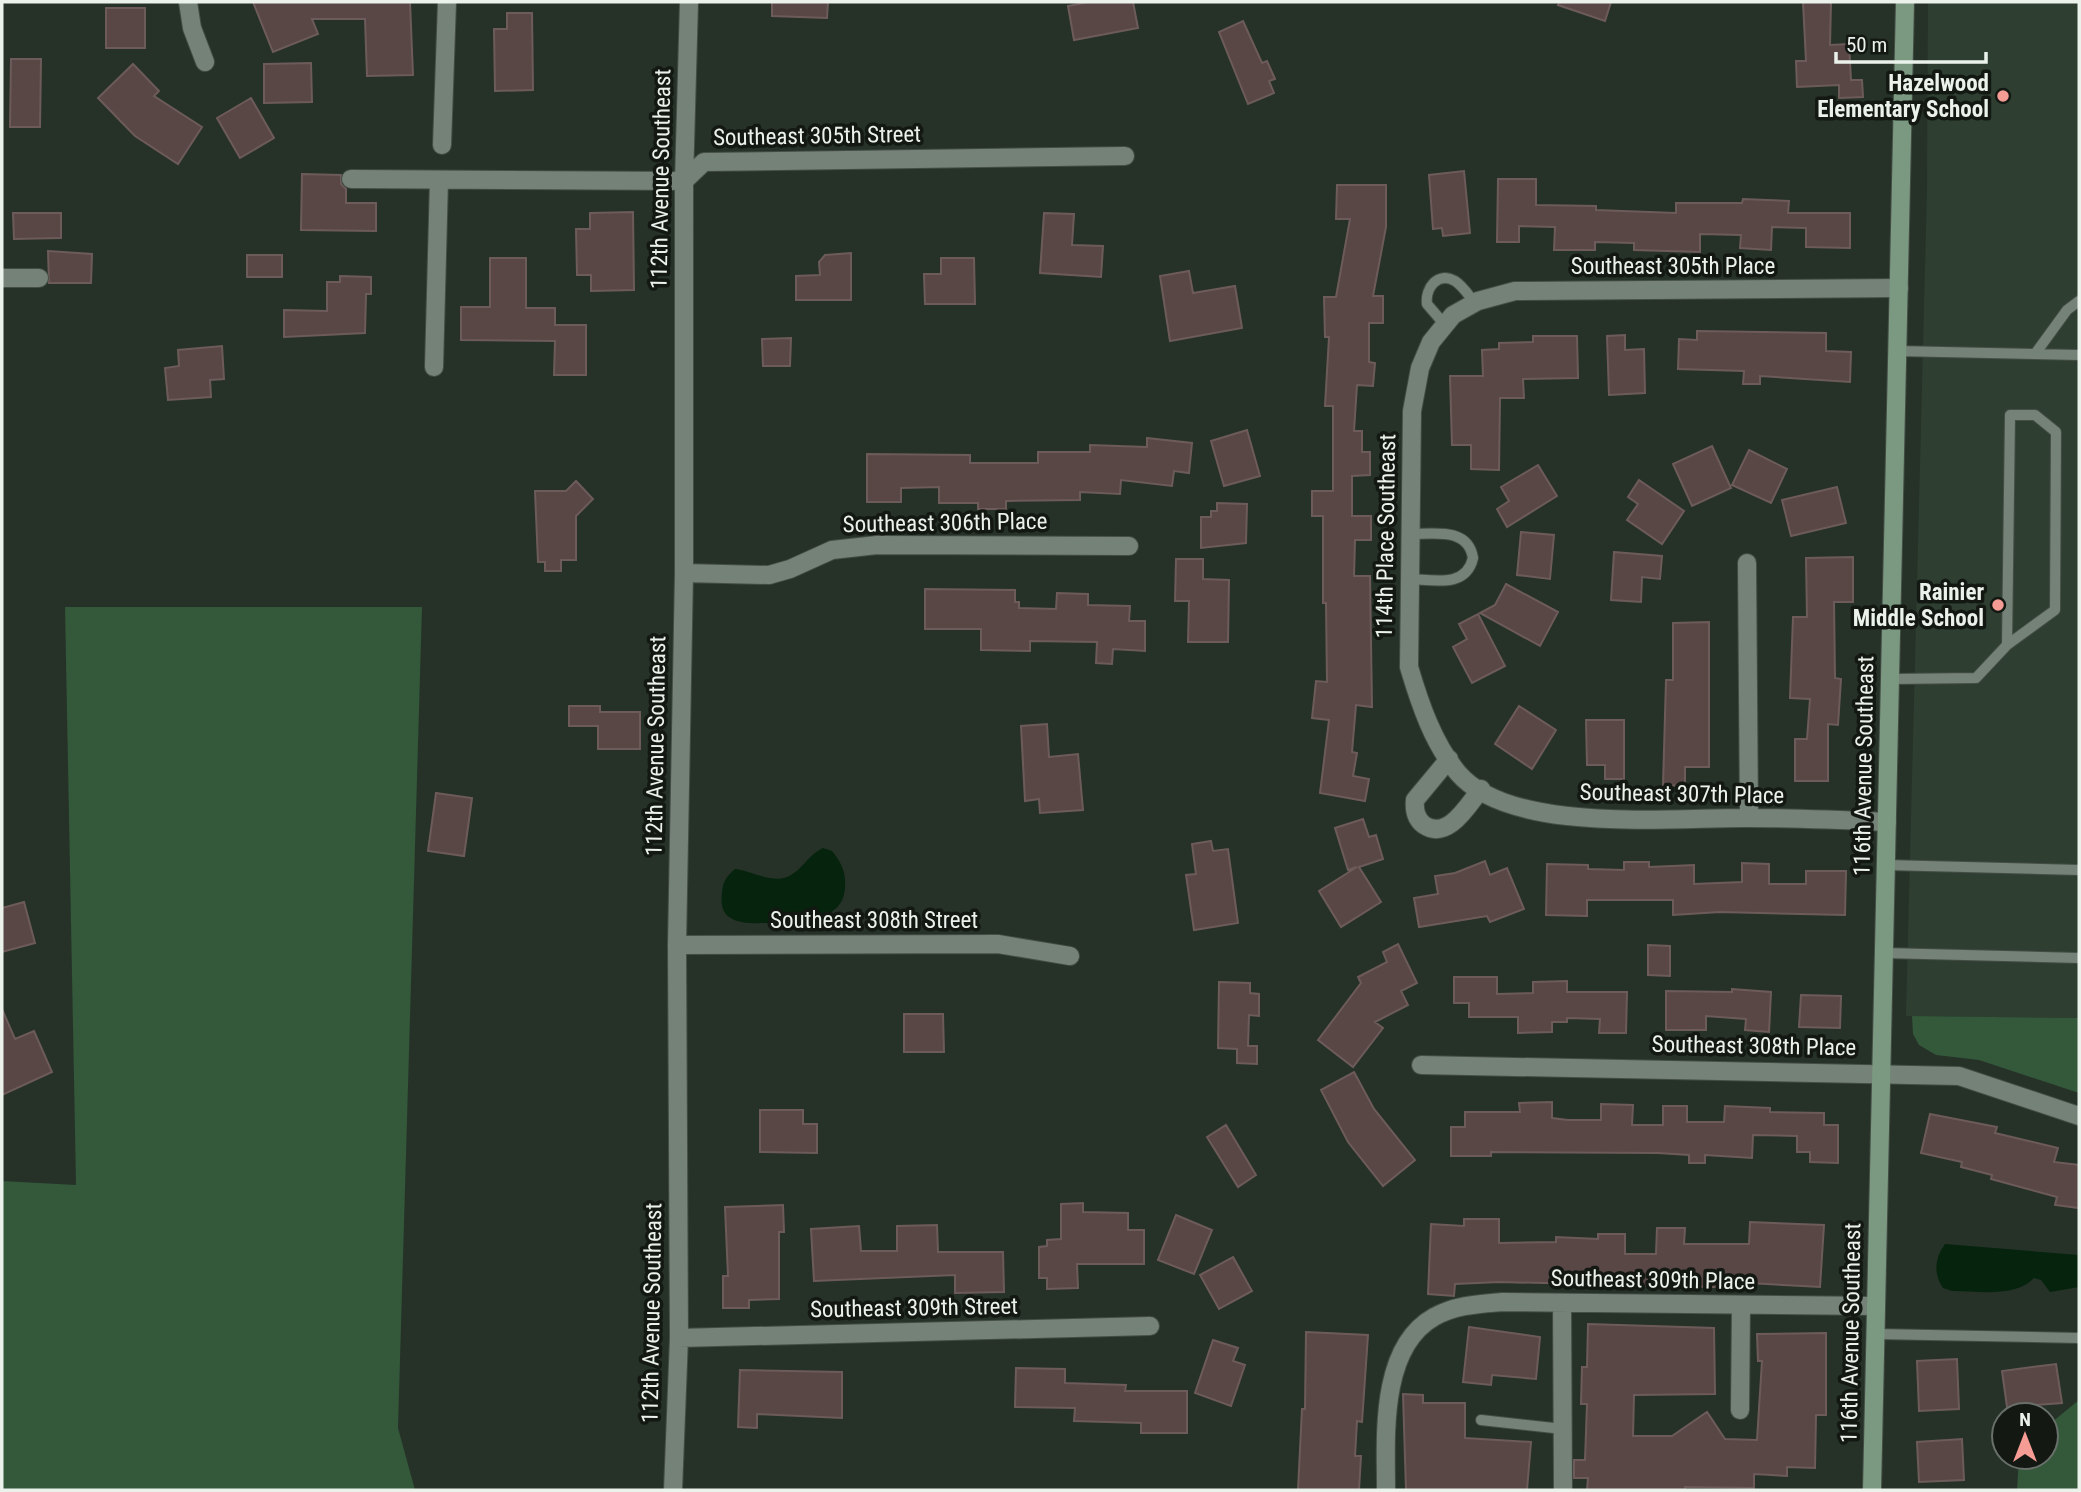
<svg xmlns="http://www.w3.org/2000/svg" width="2081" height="1492" viewBox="0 0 2081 1492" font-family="'Roboto Condensed',sans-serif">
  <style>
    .built { fill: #2e3f31 }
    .green { fill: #33583a }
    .water { fill: #05230d }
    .building { fill: #584745; stroke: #6d5b59; stroke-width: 2 }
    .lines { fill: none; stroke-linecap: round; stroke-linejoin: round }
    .lane-casing { stroke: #444d46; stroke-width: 12 }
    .street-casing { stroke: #444d46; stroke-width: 20 }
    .secondary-casing { stroke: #444d46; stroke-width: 20 }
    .lane { stroke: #758277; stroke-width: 10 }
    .street { stroke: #758277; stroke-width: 18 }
    .secondary { stroke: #7b9980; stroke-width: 18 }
    .poi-dot { fill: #f59c94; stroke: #131813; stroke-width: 2.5 }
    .labels { text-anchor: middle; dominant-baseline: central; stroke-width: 7; stroke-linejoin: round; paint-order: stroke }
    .poi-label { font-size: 23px; font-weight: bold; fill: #ebf2ec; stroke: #131813; text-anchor: end }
    .street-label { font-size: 23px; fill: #ebf2ec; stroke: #131813 }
  </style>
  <rect width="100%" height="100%" fill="#263228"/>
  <path class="built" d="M1928,2h151v1016l-173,-2 21,-825z"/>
  <path class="green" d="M65,607h357l-24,821 17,62h-413v-309l74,4z
    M1912,1016l167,2v75l-100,-33 -43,-5 -17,-10 -6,-11z
    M2079,1400v90h-62l2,-33h27v-30z"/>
  <path class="water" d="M823,848l9,3c9,11 14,21 13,35 0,37 -47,36 -74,37 -13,0 -31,2 -42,-6 -8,-6 -8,-16 -7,-25 1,-11 5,-16 13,-23 19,2 41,18 59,4 11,-8 16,-19 29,-25z
    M1945,1244l134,11v32l-29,5 -9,-12 -7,-2c-19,20 -56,13 -82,13l-9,-3c-10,-15 -8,-30 2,-44z"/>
  <path class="building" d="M253,2h157l3,73 -46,1 -2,-57h-53l6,15 -45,18z
    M772,2h56l-1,16 -55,-2z
    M1089,2h44l5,26 -64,12 -6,-34z
    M1559,2h52l-6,19 -47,-16z
    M1803,2h28l-1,43 19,-1 2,36h11l1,17 -24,1v-13l-42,2 -1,-26h10z
    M106,8h39v40h-39z
    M507,13h25l1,77 -38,1 -1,-62h13z
    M1243,21l19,42 5,-2 8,18 -6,2 5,12 -26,11 -29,-72z
    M11,59h30l-1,68h-30z
    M311,63l1,39 -48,1v-39z
    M133,64l26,27 -5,5 48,31 -24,37 -43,-28 -37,-38z
    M251,98l23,40 -34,20 -23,-40z
    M1464,171l6,62 -27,3 -1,-8 -9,1 -4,-54z
    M302,174l39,1v9l5,5v14h30v28l-75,-1z
    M1498,179h38v26l60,1v4l80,3v-10h66l1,-4 46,2 -1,12h62v35l-44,-1v-19l-34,-1 -1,23 -31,-2 1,-13 -41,-1v18l-66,-2v-7l-39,-1v8h-41l1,-23 -36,-1v16h-22z
    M1337,185h49v42l-13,69h10v27h-14v39l6,1 -2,23 -16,-1 -3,46h8v21h8v23l-18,1v40h19v24h-16l-1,36h16l2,131 -16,-2 -4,47 5,1 -4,23 16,3 -4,22 -45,-8 9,-73 -17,-2 4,-37 11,1 -1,-79h-3v-87h-11v-25h21v-85h-8l4,-69h-4l-1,-40h12l14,-78h-14z
    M633,212l1,78 -43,1v-16h-14l-1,-46h14v-16z
    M13,213h48v25l-47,1z
    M1044,213l30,1 -2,31 31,1 -2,31 -61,-4z
    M48,251l44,3 -1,29h-42z
    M851,253v47h-55v-24l24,-1 -1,-13 6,-7z
    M247,255h35v22h-35z
    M490,258h36v50h29v17h31v50h-32l1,-34 -94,-1v-33h29z
    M941,258h33l1,46h-50l-1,-30h17z
    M1189,271l4,22 42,-7 7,42 -72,13 -10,-65z
    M340,276l31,1v17h-5l-1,39 -81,4v-27l43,1v-29h13z
    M1697,331l129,2v18l25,1 -1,30 -90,-6v8h-17l1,-13 -66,-2 1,-30 18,1z
    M1625,335v15l19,-1 1,44 -36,2 -2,-59z
    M1533,336h44l1,42 -55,1 1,19h-24l-1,72 -28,-1v-24h-19l-2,-69h33l-1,-26 17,-1v-6l34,-1z
    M791,338l-1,28h-27l-1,-27z
    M222,346l2,33 -14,1 1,17 -43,3 -3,-32 14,-2 -1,-16z
    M1247,430l13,46 -36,10 -13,-45z
    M1147,438l45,5 -3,30 -15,-2 -2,15 -51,-6 -1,14 -40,-2v8l-74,1v8h-28v-6h-39v-16l-38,1v14h-34v-48l103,1v8h68v-11h52v-7l57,2z
    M1712,446l19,42 -39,18 -19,-42z
    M1749,450l38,19 -16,34 -39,-18z
    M1538,465l19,31 -50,31 -10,-18 12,-8 -8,-14z
    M1639,480l45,31 -22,33 -35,-24 11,-16 -10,-7z
    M576,481l17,18 -17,17v44h-15v11h-16v-9h-7l-3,-71h31z
    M1837,487l9,36 -55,13 -9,-36z
    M1217,503l30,1 -1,39 -45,5v-31h10v-6h6z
    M1521,532l33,3 -4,44 -33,-4z
    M1614,552l48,4 -2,23 -18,-2 -1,25 -30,-2z
    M1853,557v45h-19l1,76 6,1 -3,46 -10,-1v57h-33v-42h12l3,-40 -20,-1 3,-81h14l-1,-59z
    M1176,559h27v20l26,1 -1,62h-40l1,-41h-14z
    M1506,584l52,28 -18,34 -60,-33 15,-8z
    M925,589l90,1v12h4v6l37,1 1,-16 31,1v11l42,1 -1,15h16v30l-32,-2 -1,15 -16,-1 1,-21 -67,-1v10l-49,-1v-21h-56z
    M1478,614l27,52 -33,17 -19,-36 14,-8 -8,-15z
    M1709,622v145h-24v18l-22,1 3,-106h7v-57z
    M569,706h31v6h40v37h-42v-23h-29z
    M1519,706l37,24 -24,39 -37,-25z
    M1586,720h38v59h-19v-14h-18z
    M1047,724l2,33 29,-3 5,56 -43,3 -1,-14 -14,2 -4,-75z
    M436,793l36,5 -8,58 -36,-5z
    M1363,819l6,18 7,-2 7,24 -24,8 22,35 -40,25 -22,-36 38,-24 -9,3 -13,-42z
    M1211,841l2,10 15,-2 10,74 -44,7 -8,-55 10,-1 -4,-30z
    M1485,861l5,14 17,-7 17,41 -34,13 -3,-6 -68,11 -5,-29 24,-4 -3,-18 20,-3z
    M1624,862h25v5l45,-2v19l48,-2v-19l27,1v20h37v-13h40l-1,44 -125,-3 -47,3v-15h-86v16l-41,-1 1,-51 41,1v4l36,1z
    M24,902l11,41 -33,9v-44z
    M1398,944l19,39 -16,8 7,14 -33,17 8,6 -30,39 -35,-27 43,-57 -3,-6 29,-15 -4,-10z
    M1648,945l22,1v30l-22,-1z
    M1454,977h43v17l36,-1v-11l34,-1v11h60l-1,41h-27l1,-14 -33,-1v4h-15v10l-34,1v-16h-49v-14h-15z
    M1219,982l31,1v10l9,1v22l-10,-1 -1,31h9v18l-20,-1v-14l-19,-1z
    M1732,989l39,3 -2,40 -24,-2 1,-11 -40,-3v14h-40v-39l66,1z
    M1801,995l40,1 -1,32 -41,-1z
    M2,1009l13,30 19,-8 18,41 -50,23z
    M904,1014h39l1,38h-40z
    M1354,1072l20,37 41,51 -32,26 -35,-44 -27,-52z
    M1552,1102v16l16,2h33v-16l32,1 -1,20h31v-19h24v16h37l1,-16 45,2v4l54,1v12h14v38l-28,-1v-10h-13v-16l-44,-1 -1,23 -47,-3v8h-16v-8l-31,-2 -167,-1v4h-40v-29h14v-15h55l-1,-9z
    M760,1110h43v14h14v29l-57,-1z
    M1930,1114l67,13 -2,6 63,15 -4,14 25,3v43l-24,-3 2,-8 -66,-18 1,-4 -31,-8 1,-5 -41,-9z
    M1226,1125l30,50 -18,12 -31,-50z
    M1083,1203v9l45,1v17h16v34h-67l1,24 -31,1v-11h-8v-31l8,-1v-6l14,-1v-35z
    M783,1205l1,27h-5v67l-30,1v8h-26v-32h5l-3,-69z
    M1176,1215l36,15 -18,44 -36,-14z
    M1464,1219h35v24l57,-1v-5l42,2v-5h27v20h31l1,-26h28l-1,16h65l1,-22 74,3 -4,62 -90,-5v5h-18l-213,-5 -44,2 -1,12 -26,-2 3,-70 33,2z
    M937,1225l1,27h65l1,40 -49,1v-18l-141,6 -3,-52 48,-3 2,25h36v-25z
    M1233,1257l19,34 -33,18 -19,-34z
    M1588,1324l126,4 1,66 -81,1 -1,41h39l35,-24 18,27 32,1 5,-79h-4l-1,-27 69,-1v82h-10l-1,53 -28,-1v9l-33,-2v14l-69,-1v3h-98l1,-12h-14v-18h11l2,-56h-6l1,-37h5z
    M1469,1327l71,10 -4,42 -44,-4 -1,10 -28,-3z
    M1306,1332l62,3 -6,87 -5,-1 -2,35h6l-2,34h-61l4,-81h3z
    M1213,1340l25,8 -5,13 12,4 -14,41 -36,-13z
    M1957,1359l2,50 -40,2 -2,-50z
    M2056,1364l6,39 -55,4 -5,-36z
    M1016,1368l49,1v14l61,2 -1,6h62v42h-46v-10l-67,-2 1,-13 -60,-1z
    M740,1370l102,2v46l-85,-4v14l-19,-1z
    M1403,1394l20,1v8h42v35l66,4 -4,48h-121z
    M1962,1439l2,41 -45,2 -2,-40z"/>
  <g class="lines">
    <defs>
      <path id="lane" d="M1445,325l-18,-21c-2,-16 11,-33 28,-23 8,5 14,15 20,22
        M1897,351l182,4
        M2035,354l32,-44 12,-9
        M1410,579c25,1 56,9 63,-21 -5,-31 -39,-24 -63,-24
        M1890,679l86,-1 31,-33 48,-35 1,-178 -21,-17h-25l-3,230
        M1886,865l193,5
        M1884,953l195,5
        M1876,1334l203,4
        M1481,1420l82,9"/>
      <path id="street" d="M188,2l4,26 13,34
        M442,145l5,-143
        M351,179l333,2 20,-19 421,-6
        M2,278h37
        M434,367l5,-187
        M1747,563l2,255
        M684,573l85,2 21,-6 42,-19 45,-5 252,1
        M1449,759l-34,41c-1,10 1,19 9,25 24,16 44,-20 57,-36
        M1887,822c-46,-2 -92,-4 -138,-4 -75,-1 -238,17 -291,-45 -25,-30 -38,-69 -49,-106l3,-256 8,-43 11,-26 22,-27 25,-14 37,-10 384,-3
        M677,945l321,-1 72,12
        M1421,1065l538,11 120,40
        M1562,1304l1,186
        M679,1338l471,-12
        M1740,1410l1,-104
        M673,1490l6,-152 -2,-393 7,-372v-392l5,-179
        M1386,1490c0,-52 -7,-142 48,-173 21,-12 44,-13 68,-15l374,4"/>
      <path id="secondary" d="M1872,1490l33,-1488"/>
    </defs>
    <use href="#lane" class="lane-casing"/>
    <use href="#street" class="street-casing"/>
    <use href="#secondary" class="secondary-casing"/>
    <use href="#lane" class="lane"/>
    <use href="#street" class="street"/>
    <use href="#secondary" class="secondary"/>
  </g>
  <g class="poi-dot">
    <circle cx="2003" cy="96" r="7"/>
    <circle cx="1998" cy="605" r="7"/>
  </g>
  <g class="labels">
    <g class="poi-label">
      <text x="1989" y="83">Hazelwood<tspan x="1989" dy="26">Elementary School</tspan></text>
      <text x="1984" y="592">Rainier<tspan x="1984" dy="26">Middle School</tspan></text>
    </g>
    <g class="street-label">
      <text transform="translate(817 136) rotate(-1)">Southeast 305th Street</text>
      <text transform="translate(661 179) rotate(-89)">112th Avenue Southeast</text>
      <text x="1673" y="266">Southeast 305th Place</text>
      <text transform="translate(945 523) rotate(-1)">Southeast 306th Place</text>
      <text transform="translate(1386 536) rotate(-89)">114th Place Southeast</text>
      <text transform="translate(656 746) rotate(-89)">112th Avenue Southeast</text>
      <text transform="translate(1864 766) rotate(-89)">116th Avenue Southeast</text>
      <text transform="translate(1682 794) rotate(1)">Southeast 307th Place</text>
      <text x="874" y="920">Southeast 308th Street</text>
      <text transform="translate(1754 1046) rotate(1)">Southeast 308th Place</text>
      <text transform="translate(1653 1280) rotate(1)">Southeast 309th Place</text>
      <text transform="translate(914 1308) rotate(-1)">Southeast 309th Street</text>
      <text transform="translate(652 1313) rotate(-89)">112th Avenue Southeast</text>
      <text transform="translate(1851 1333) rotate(-89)">116th Avenue Southeast</text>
    </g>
  </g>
  <rect width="2081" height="1492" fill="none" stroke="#ebf2ec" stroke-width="7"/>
  <g transform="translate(2025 1436)"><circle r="33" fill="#131813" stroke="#696f6a" stroke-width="2"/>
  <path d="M0-5L12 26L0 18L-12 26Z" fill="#f59c94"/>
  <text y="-10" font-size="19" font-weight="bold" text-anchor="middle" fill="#ebf2ec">N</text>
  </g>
  <path d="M1836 52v10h150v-10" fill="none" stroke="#ebf2ec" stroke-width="3.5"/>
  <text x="1846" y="52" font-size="21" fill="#ebf2ec" stroke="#131813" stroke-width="5" paint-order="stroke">50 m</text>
</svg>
